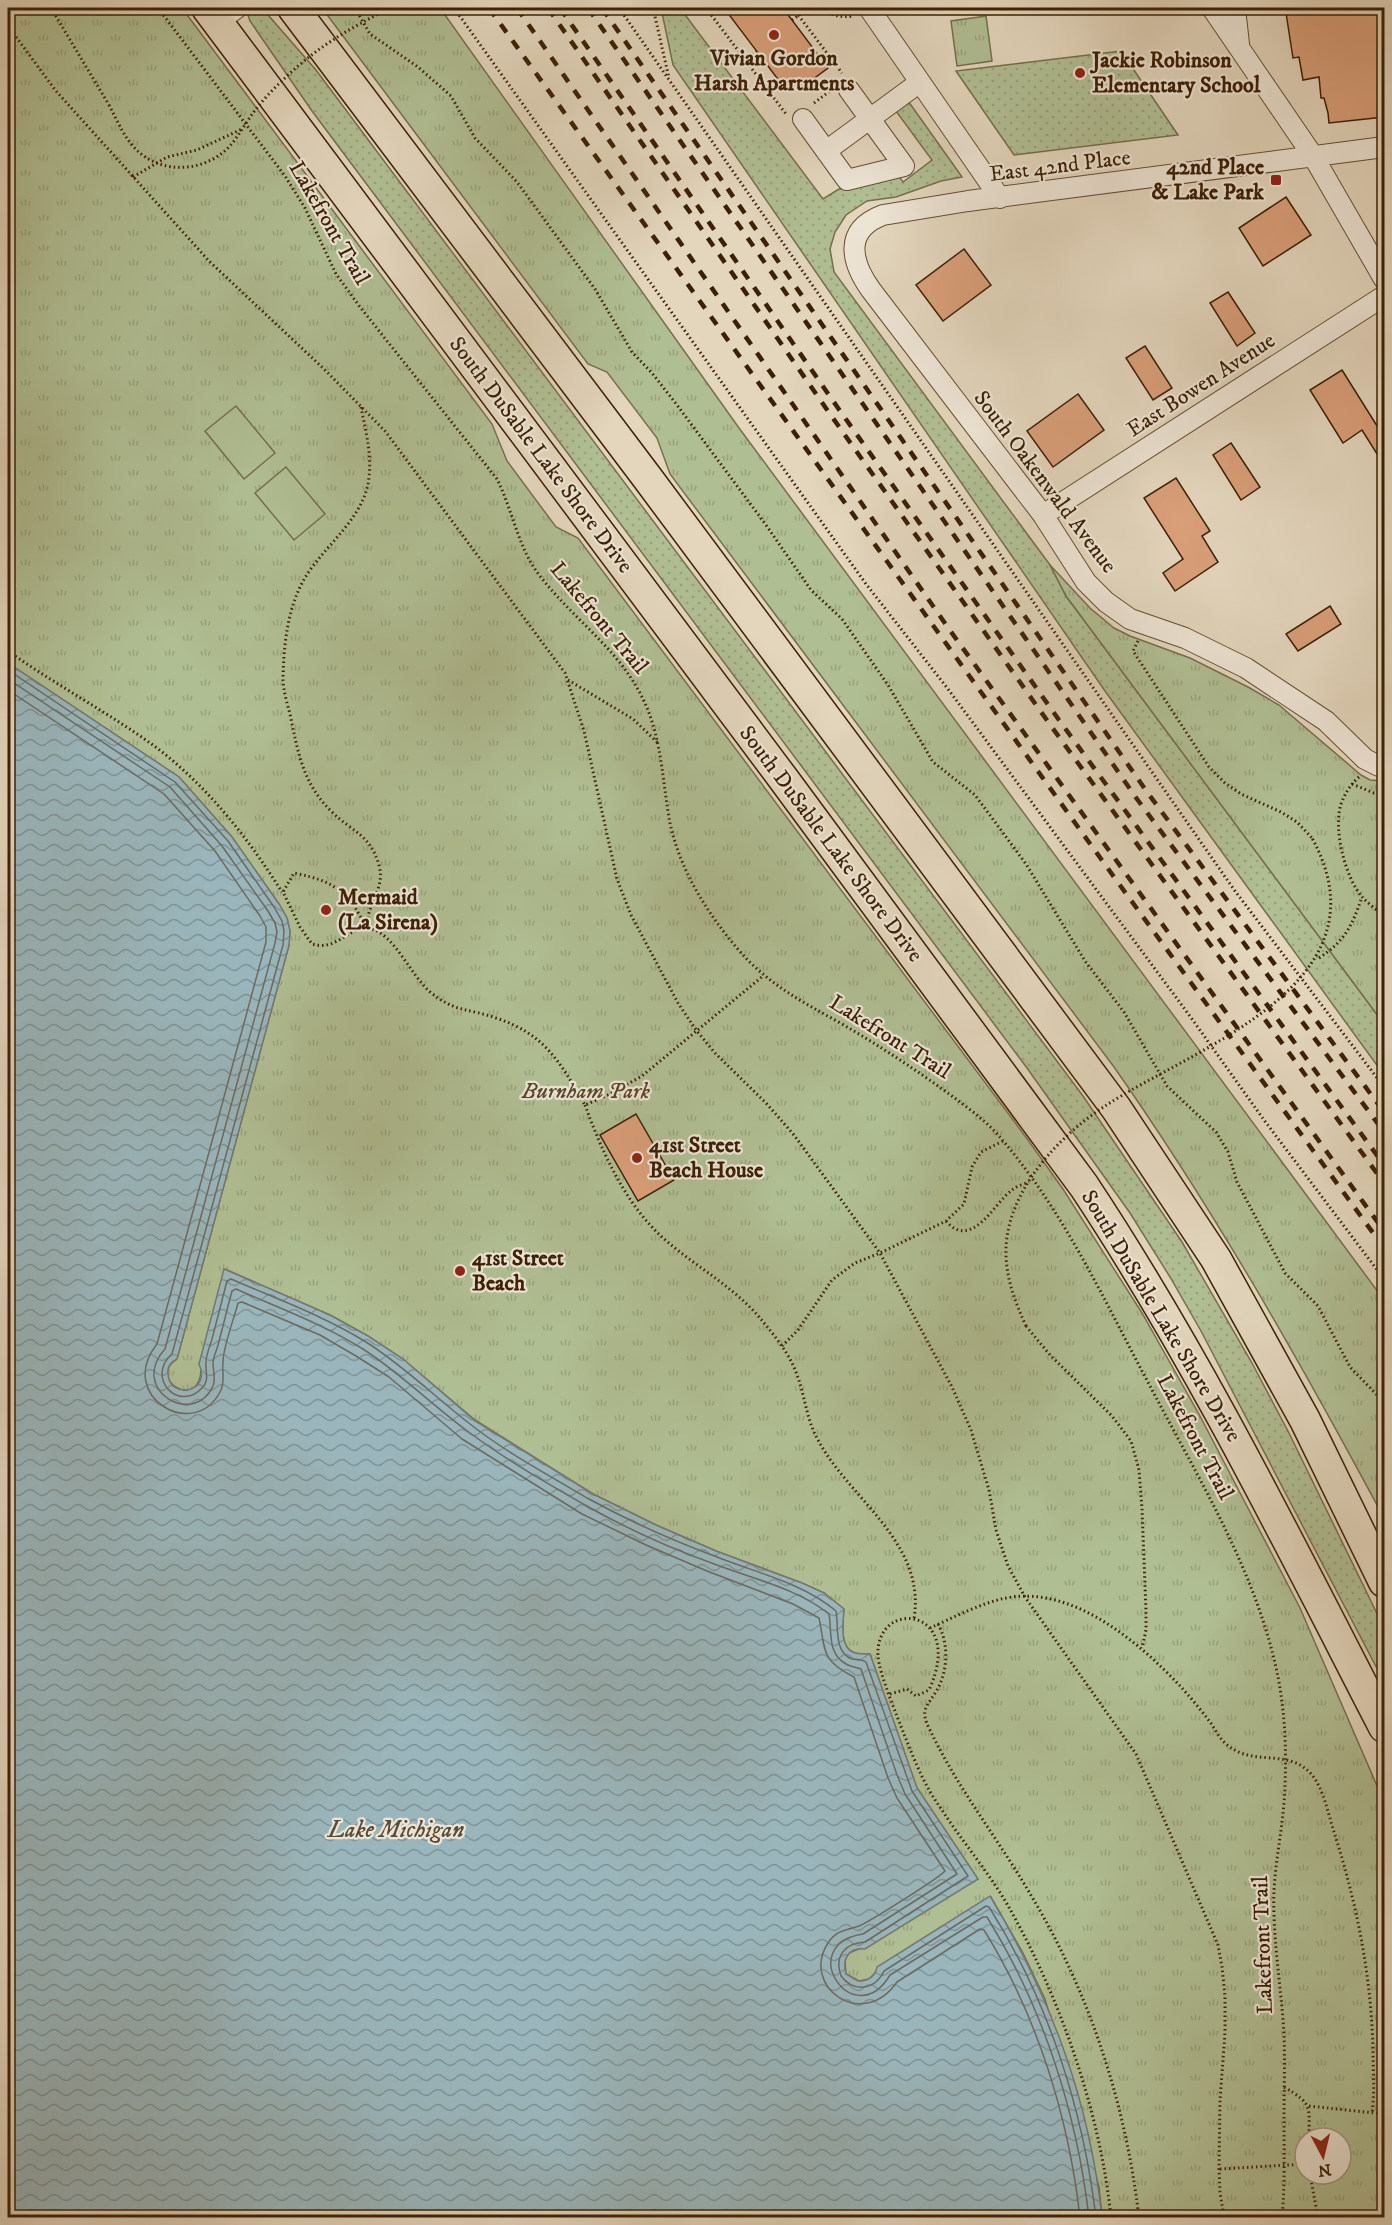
<svg xmlns="http://www.w3.org/2000/svg" width="1392" height="2225" viewBox="0 0 1392 2225" font-family="'IM FELL DW Pica',serif">
  <style>
    .grass { fill: url(#grass-dots); stroke: #766f4c; stroke-width: 1.5 }
    .park { fill: url(#park-tufts); stroke: #766f4c; stroke-width: 1.5; fill-rule: evenodd }
    .garden { fill: #b0be93; stroke: #766f4c; stroke-width: 1.5 }
    .water { fill: url(#water-waves); stroke: #747a73; stroke-width: 1.5 }
    .lines { fill: none; stroke-linecap: round; stroke-linejoin: round }
    .shore { stroke: #6b6b61; stroke-width: 1.5 }
    .building { fill: #d99f79; stroke: #3c2006; stroke-width: 1.5 }
    .minor-casing { stroke: #664e34; stroke-width: 22 }
    .highway-casing { stroke: #3c2006; stroke-width: 33 }
    .path { stroke: #3c2006; stroke-width: 3; stroke-dasharray: 1.5 3; stroke-linecap: butt }
    .minor { stroke: #ede4d4; stroke-width: 20 }
    .highway { stroke: #e3d6bd; stroke-width: 30 }
    .rail { stroke: #3c2006; stroke-width: 4.5; stroke-dasharray: 10 10; stroke-linecap: butt }
    .path-bridge { stroke: #3c2006; stroke-width: 3; stroke-dasharray: 1.5 3; stroke-linecap: butt }
    .poi-dot { fill: #8f2418; stroke: #ede4d4; stroke-width: 2 }
    .labels { text-anchor: middle; dominant-baseline: central; stroke-width: 4.5; stroke-linejoin: round; paint-order: stroke }
    .poi-label { font-size: 22px; font-weight: bold; fill: #3c2006; stroke: #ede4d4; text-anchor: start }
    .street-label { font-size: 22px; fill: #3c2006; stroke: #ede4d4 }
    .park-label { font-size: 22px; font-style: italic; fill: #594829; stroke: #ede4d4 }
    .water-label { font-size: 24px; font-style: italic; fill: #584d3d; stroke: #ede4d4 }
  </style>
  <defs>
    <pattern id="grass-dots" width="8" height="8" patternUnits="userSpaceOnUse" patternTransform="scale(1.5)"><rect width="8" height="8" fill="#b0be93"/><path d="M2 2h.1M6 6h.1" fill="none" stroke="#98a37d" stroke-width="1.8" stroke-linecap="round"/></pattern>
    <pattern id="park-tufts" width="24" height="20" patternUnits="userSpaceOnUse" patternTransform="scale(1.5)"><rect width="24" height="20" fill="#b0be93"/><path d="M3 7l-1-3M5 7V3M7 7l1-3M15 17l-1-3M17 17v-4M19 17l1-3" fill="none" stroke="#98a37d"/></pattern>
    <pattern id="water-waves" width="16" height="10" patternUnits="userSpaceOnUse" patternTransform="scale(1.5)"><rect width="16" height="10" fill="#9ab6bc"/><path d="M0 5q4-4 8 0t8 0" fill="none" stroke="#7f9497"/></pattern>
  </defs>
  <rect width="100%" height="100%" fill="#e3d6bd"/>
  <filter id="stains"><feTurbulence type="fractalNoise" baseFrequency=".00333" numOctaves="4"/><feColorMatrix values="0 0 0 0 .2 0 0 0 0 .09 0 0 0 0 .02 0 0 0 .5 -.17"/></filter>
  <radialGradient id="worn" r=".72"><stop offset=".6" stop-color="#630" stop-opacity="0"/><stop offset="1" stop-color="#630" stop-opacity=".3"/></radialGradient>
  <path class="grass" d="M254,8h8l54,62 767,1026 99,146 70,121 37,70 95,195v54l-183,-351 -31,-54 -40,-64 -103,-145 -715,-957 -62,-90 -2,-6 1,-6z
    M661,8h19l143,191 16,-10 58,-15 6,8 29,-22 -39,-53 13,-9 49,69 7,10 -21,4 -45,16 -29,4 -21,14 -11,17 -5,17 4,23 216,293 16,31 318,428v51l-279,-384 -432,-626z
    M1121,51l57,84 -164,20 -58,-84z"/>
  <path class="park" d="M8,8h174l310,416 15,37 49,66 22,11 450,602 35,49 79,124 58,103 100,192 84,194v415h-282l-3,-30 -54,-188 -22,-46 -32,-56 -115,75 -7,7 -10,2 -13,-7 -1,-14 4,-7 12,-5 117,-69 -61,-91 -47,-134c-4,0 -10,0 -15,-1 -16,-4 -12,-31 -11,-44l-20,-16 -22,-10 -86,-32 -60,-26 -63,-31 -118,-74 -72,-61 -35,-23 -38,-21 -105,-46 -24,100c-1,44 -55,9 -24,-10l112,-414 1,-14 -3,-13 -8,-14 -47,-67 -53,-60 -171,-114zM1305,2138h36v36h-36z
    M322,8h118l299,420 645,872v218c-83,-155 -169,-307 -270,-451l-444,-593 -13,-36 -50,-66 -19,-8z
    M986,16l6,45 -35,5 -6,-45z
    M1050,565l40,43 24,20 16,8 60,22 58,29 31,18 82,70 9,5 14,1v243l-318,-428z"/>
  <path class="garden" d="M236,406l39,47 -31,26 -39,-48z
    M286,467l39,47 -31,26 -39,-47z"/>
  <path class="water" d="M8,663l171,114 53,60 47,67 8,14 3,13 -1,14 -112,414c-6,3 -10,8 -9,15 1,26 44,19 31,-10l25,-95 106,46 38,21 35,23 72,62 118,73 63,31 60,26 86,32 22,10 20,16c-1,13 -5,40 11,44 5,1 11,1 15,1l47,134 61,91 -113,70c-17,-2 -23,10 -19,25l12,7c10,0 17,-4 19,-14l113,-71c61,102 99,203 112,321h-1094z"/>
  <g class="lines">
    <path class="shore" d="M8,670l167,112 53,59 46,66 8,14 2,10 -1,14 -111,409c-27,24 7,59 30,34 8,-8 3,-16 4,-26 0,-7 4,-16 6,-23 5,-19 10,-39 15,-58l4,-2c46,20 93,37 135,63 38,24 69,55 104,82 34,27 81,53 119,75 40,22 85,42 128,58 40,16 86,26 119,54 3,14 -3,41 16,48 5,1 10,0 14,3l46,129 56,85 -103,66c-20,1 -31,14 -24,34 13,17 34,14 43,-5l102,-65 3,1c59,93 94,201 107,311
      M8,679l162,108 52,59 46,65 7,12 2,9 -2,11 -110,406c-37,41 29,79 48,37 3,-8 0,-15 0,-23 0,-6 4,-13 5,-18 5,-18 9,-36 14,-54l4,-2c43,19 87,35 127,60 37,24 68,55 103,81 37,28 79,52 119,75 42,24 87,44 132,60 37,14 81,24 112,49 3,17 -2,40 17,50 5,3 10,3 15,5l36,106 8,19 52,80 -94,60c-70,11 -9,101 27,41l93,-58h4c56,90 90,196 102,301
      M8,690l156,104 51,57 45,65 6,11v15l-109,402c-42,53 39,99 64,46 4,-9 1,-18 2,-28 0,-15 11,-43 15,-59l4,-1 78,33 36,21 33,21 73,62 120,75 64,31 61,26 86,33 26,14c7,33 1,42 35,59l34,101 9,20 48,73c-6,7 -76,51 -86,55 -12,4 -23,4 -31,17 -28,43 34,89 69,39l83,-53 4,1c53,85 85,188 96,288"/>
  </g>
  <path class="building" d="M724,8h59l45,60 -27,20 -8,-10 -10,8z
    M1328,8h52l4,30v79l-55,6 -1,-10 -4,-15h-3l-2,-21 -16,3 -4,-23 -6,1 -7,-45z
    M1286,197l25,38 -48,31 -24,-38z
    M964,249l27,36 -48,36 -27,-36z
    M1228,292l27,41 -18,13 -27,-43z
    M1145,346l27,42 -19,12 -27,-42z
    M1342,370l42,67v28l-22,-35 -19,13 -33,-53z
    M1078,394l26,36 -51,37 -26,-36z
    M1231,443l29,44 -19,13 -28,-45z
    M1176,478l34,53 -8,5 16,26 -43,29 -12,-18 20,-14 -39,-61z
    M1330,606l11,18 -43,27 -12,-17z
    M636,1114l38,66 -36,21 -38,-66z"/>
  <g class="lines">
    <defs>
      <path id="minor" d="M869,8l131,190
        M1212,8l101,148 71,123
        M1235,8l4,36
        M218,22l19,-14
        M803,119l44,61 57,-14 -55,-76
        M1384,147l-416,54 -85,14c-40,15 -32,47 -12,75l172,225 43,67 20,20 24,17 55,19 61,30 80,53 39,38 14,7 5,-1
        M826,151l94,-69
        M1043,515l341,-219"/>
      <path id="highway" d="M207,8l578,773 299,405c114,172 205,357 300,541
        M293,8l353,468 470,632 100,151 89,161 79,162"/>
    </defs>
    <use href="#minor" class="minor-casing"/>
    <use href="#highway" class="highway-casing"/>
    <path class="path" d="M51,8l58,97
      M158,8l127,168 20,32 31,66 24,33 137,172c15,30 21,67 40,93 32,44 79,74 104,123 21,40 21,85 29,128 10,47 36,88 66,124 31,37 65,54 106,77 38,22 74,46 110,72 16,12 33,24 46,39 65,74 106,165 152,251 48,92 105,183 127,286 9,43 10,88 7,131 -3,37 -12,74 -10,111 1,41 8,81 10,121 1,27 0,54 0,81 0,34 1,68 -2,102
      M355,8l15,26 48,33 33,29 24,42 42,44 78,107 37,63 20,21 25,32 89,120 45,65 31,29 46,66 45,77 42,33 51,69 59,97 39,51 43,74 49,46 12,20 9,30 48,91 33,33 32,61 28,29 6,12
      M454,8l412,576 82,105 244,330 72,101 120,159
      M619,8l616,883 149,196
      M653,8l16,70
      M706,8l80,106
      M793,8l49,65
      M820,8c11,7 20,10 33,8
      M792,20l17,-12
      M8,26l48,65 153,170 115,108 61,62 180,242 19,58 33,148 14,36 47,88 18,27 19,23 51,50 28,32 86,118 72,134 19,43 18,60 7,40 12,36 17,31 111,157 82,191 4,22 3,29v37l-5,67 -1,69 1,23 4,26
      M8,40l9,-2
      M745,60l12,-9
      M814,103l16,-12
      M133,177l34,-20 30,-7 45,-21
      M361,407c5,26 12,50 7,77 -7,34 -38,58 -58,86 -22,31 -26,71 -27,108 0,12 4,25 7,36 8,39 13,70 42,98 20,20 38,22 47,53 7,25 -14,40 -11,61
      M1138,641l-5,10 76,116 16,16 16,11 40,18 16,10 15,16
      M8,651c48,34 101,62 149,97 51,39 91,90 125,144
      M568,680l65,39 25,24
      M1359,777c-8,7 -14,16 -18,27 -8,25 4,74 22,94 6,6 14,12 21,18
      M1352,784l22,9h10
      M369,928c-8,-8 -12,-19 -19,-28 -17,-18 -33,-22 -56,-27l-11,19 17,35 12,17c26,8 37,-20 59,-15 22,4 40,46 58,62 26,22 39,17 67,27 49,16 64,44 89,87l23,-10 34,-19 121,-100
      M1319,958c26,-17 33,-32 43,-61
      M585,1105c17,47 40,98 77,132 32,29 70,48 98,81 14,17 30,36 37,57 7,18 9,39 17,57 29,64 113,107 100,187
      M946,1221c26,30 48,-18 66,-31 5,-4 12,-6 17,-8
      M1026,1326l24,29 62,61 19,25 8,29 3,39 4,102v19l-4,18
      M782,1346l16,-16 34,-50 23,-17 25,-10 66,-32 18,-17 8,-37 9,-15 22,-11
      M938,1624c11,19 10,47 -1,66 -10,17 -18,19 -7,40 28,59 69,110 102,167 58,97 94,208 107,321
      M930,1628c22,-10 51,-25 76,-30 66,-13 133,44 175,89 10,11 20,23 29,35 5,7 9,16 16,22 28,25 66,1 89,35 10,16 14,38 20,56 22,70 36,140 38,214 0,21 2,42 -1,64
      M890,1694l17,-5 9,7 13,-6c38,-83 -54,-93 -51,-34 1,17 19,60 26,78 10,25 20,51 36,73 21,33 47,63 67,97 52,90 94,210 104,314
      M1284,2087c29,17 25,19 25,51
      M1309,2106l75,8
      M1220,2169l85,-5
      M1310,2174l8,44"/>
    <use href="#minor" class="minor"/>
    <use href="#highway" class="highway"/>
    <path class="rail" d="M489,8l625,869 270,371
      M517,8l432,621 435,602
      M548,8l282,406 221,312 333,457
      M560,8l278,400 221,312 325,445
      M588,8l549,791 247,333
      M602,8l545,784 237,320"/>
    <path class="path-bridge" d="M109,105c7,13 13,28 23,40 25,30 70,29 97,2 9,-10 16,-23 24,-34 9,-12 20,-24 31,-34 34,-33 65,-50 106,-71
      M1026,1326c-12,-26 -21,-51 -20,-79 3,-58 53,-111 99,-141 90,-59 287,-122 207,-268"/>
  </g>
  <g class="poi-dot">
    <circle cx="774" cy="35" r="6"/>
    <circle cx="1080" cy="73" r="6"/>
    <rect x="1270" y="174" width="12" height="12" rx="3"/>
    <circle cx="326" cy="910" r="6"/>
    <circle cx="637" cy="1158" r="6"/>
    <circle cx="460" cy="1271" r="6"/>
  </g>
  <g class="labels">
    <g class="poi-label">
      <text x="774" y="58" text-anchor="middle">Vivian Gordon<tspan x="774" dy="25">Harsh Apartments</tspan></text>
      <text x="1092" y="60">Jackie Robinson<tspan x="1092" dy="25">Elementary School</tspan></text>
      <text x="1264" y="167" text-anchor="end">42nd Place<tspan x="1264" dy="25">&amp; Lake Park</tspan></text>
      <text x="338" y="897">Mermaid<tspan x="338" dy="25">(La Sirena)</tspan></text>
      <text x="649" y="1145">41st Street<tspan x="649" dy="25">Beach House</tspan></text>
      <text x="472" y="1258">41st Street<tspan x="472" dy="25">Beach</tspan></text>
    </g>
    <g class="street-label">
      <text transform="translate(1060 166) rotate(-7)">East 42nd Place</text>
      <text transform="translate(329 223) rotate(60)">Lakefront Trail</text>
      <text transform="translate(1201 385) rotate(-33)">East Bowen Avenue</text>
      <text transform="translate(541 455) rotate(53)">South DuSable Lake Shore Drive</text>
      <text transform="translate(1045 482) rotate(53)">South Oakenwald Avenue</text>
      <text transform="translate(599 618) rotate(50)">Lakefront Trail</text>
      <text transform="translate(831 844) rotate(53)">South DuSable Lake Shore Drive</text>
      <text transform="translate(890 1037) rotate(32)">Lakefront Trail</text>
      <text transform="translate(1161 1316) rotate(59)">South DuSable Lake Shore Drive</text>
      <text transform="translate(1195 1437) rotate(62)">Lakefront Trail</text>
      <text transform="translate(1263 1945) rotate(-92)">Lakefront Trail</text>
    </g>
    <g class="park-label">
      <text x="586" y="1091">Burnham Park</text>
    </g>
    <g class="water-label">
      <text x="396" y="1830">Lake Michigan</text>
    </g>
  </g>
  <rect width="1392" height="2225" fill="none" stroke="#e3d6bd" stroke-width="30"/>
  <rect x="9" y="9" width="1374" height="2207" fill="none" stroke="#3c2006" stroke-width="3"/>
  <rect x="15" y="15" width="1362" height="2195" fill="none" stroke="#3c2006" stroke-width="1.5"/>
  <g transform="translate(1323 2156) rotate(173)"><circle r="28" fill="#ede4d4" stroke="#a69682" stroke-width="1.5"/>
  <path d="M0-4.5L10 22L0 15L-10 22Z" fill="#8f2418"/>
  <text y="-9" font-size="16" font-weight="bold" text-anchor="middle" fill="#3c2006">N</text>
  </g>
  <rect width="100%" height="100%" filter="url(#stains)"/>
  <rect width="100%" height="100%" fill="url(#worn)"/>
</svg>
